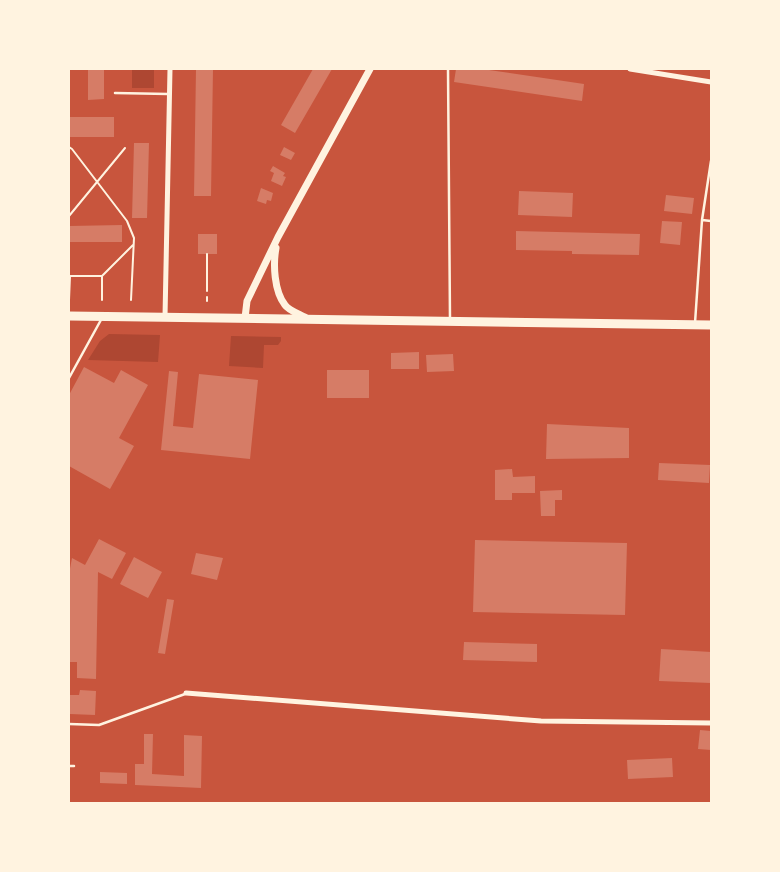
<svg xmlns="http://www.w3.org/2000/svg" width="780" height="872" viewBox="0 0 780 872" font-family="'Fira Sans Condensed',sans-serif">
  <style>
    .green { fill: #ae4732 }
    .building { fill: #d67c66 }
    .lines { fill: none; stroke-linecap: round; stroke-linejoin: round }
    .path { stroke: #fff3e0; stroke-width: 2 }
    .service { stroke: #fff3e0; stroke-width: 2.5 }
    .minor { stroke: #fff3e0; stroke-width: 5 }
    .tertiary { stroke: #fff3e0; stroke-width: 7 }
    .primary { stroke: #fff3e0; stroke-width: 9 }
  </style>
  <rect width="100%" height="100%" fill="#c8553d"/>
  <path class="green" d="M132,69h22v19h-22z
    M109,334l51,1 -2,27 -70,-2 12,-19z
    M231,336l50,1v4l-3,4h-14l-1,23 -34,-2z"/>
  <path class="building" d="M88,69h16v30l-16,1z
    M196,69h17l-2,127h-17z
    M313,69h19l-37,64 -14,-8z
    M456,69h26l102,15 -2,17 -128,-19z
    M69,117h45v20h-45z
    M134,143h15l-2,75h-15z
    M284,147l11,6 -4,7 -11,-5z
    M273,166l12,7 -2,3 3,1 -4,9 -11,-5 3,-8 -4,-2z
    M261,188l12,5 -2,8 -4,-1 -1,4 -9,-3z
    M519,191l54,2 -1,24 -54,-2z
    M666,195l28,3 -2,16 -28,-3z
    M662,221l20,1 -2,23 -20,-2z
    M122,225v17h-53v-16z
    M516,231l124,3 -1,21 -67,-1v-3l-56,-1z
    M198,234h19v20h-19z
    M419,352v17h-28v-16z
    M453,354l1,17 -27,1 -1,-17z
    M84,367l30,16 7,-13 27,15 -29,53 15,8 -24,43 -41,-23v-71z
    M327,370h42v28h-42z
    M169,371l9,1 -5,54 20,2 6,-54 59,6 -8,79 -89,-9z
    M547,424l82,4v30l-83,1z
    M659,463l51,2 -1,18 -51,-3z
    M512,469l1,8 22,-1v17h-23v7h-17v-30z
    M562,490v10h-7v16h-14l-1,-25z
    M99,539l27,14 -14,26 -14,-7 -2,107 -19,-1v-16h-8v-88l3,-16 13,7z
    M475,540l152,3 -2,72 -152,-3z
    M196,553l27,5 -6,22 -26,-6z
    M134,557l28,15 -14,26 -28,-14z
    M167,599l7,1 -9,54 -7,-1z
    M464,642l73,2v18l-74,-2z
    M661,649l50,3v31l-52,-2z
    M80,690l16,1 -1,24 -25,-1v-19h9z
    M700,730l11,1v19l-13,-1z
    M144,734h9l-1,40 32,2v-41l18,1 -1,52 -66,-3v-21h9z
    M672,758l1,19 -45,2 -1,-19z
    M100,772l27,1v11l-27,-1z"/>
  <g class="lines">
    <path class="path" d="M69,147l3,2 55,72 7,17 -3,62
      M69,216l56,-68
      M69,276h33l31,-31
      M207,291v-37
      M69,300l1,-24
      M102,300v-24
      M207,301v-4"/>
    <path class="service" d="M448,69l2,250
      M115,93l53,1
      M702,220l9,1
      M695,323l7,-103 9,-59
      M69,378l33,-60
      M69,724l30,1 86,-31
      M69,766h5"/>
    <path class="minor" d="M630,69l81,13
      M165,317l5,-248
      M186,693l355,28 170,2"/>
    <path class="tertiary" d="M276,248c-3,16 -2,43 9,57 4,6 17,10 23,14
      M245,318l2,-17 31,-64 92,-168"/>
    <path class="primary" d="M69,316l642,9"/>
  </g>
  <rect width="780" height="872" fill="none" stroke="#fff3e0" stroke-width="140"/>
</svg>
